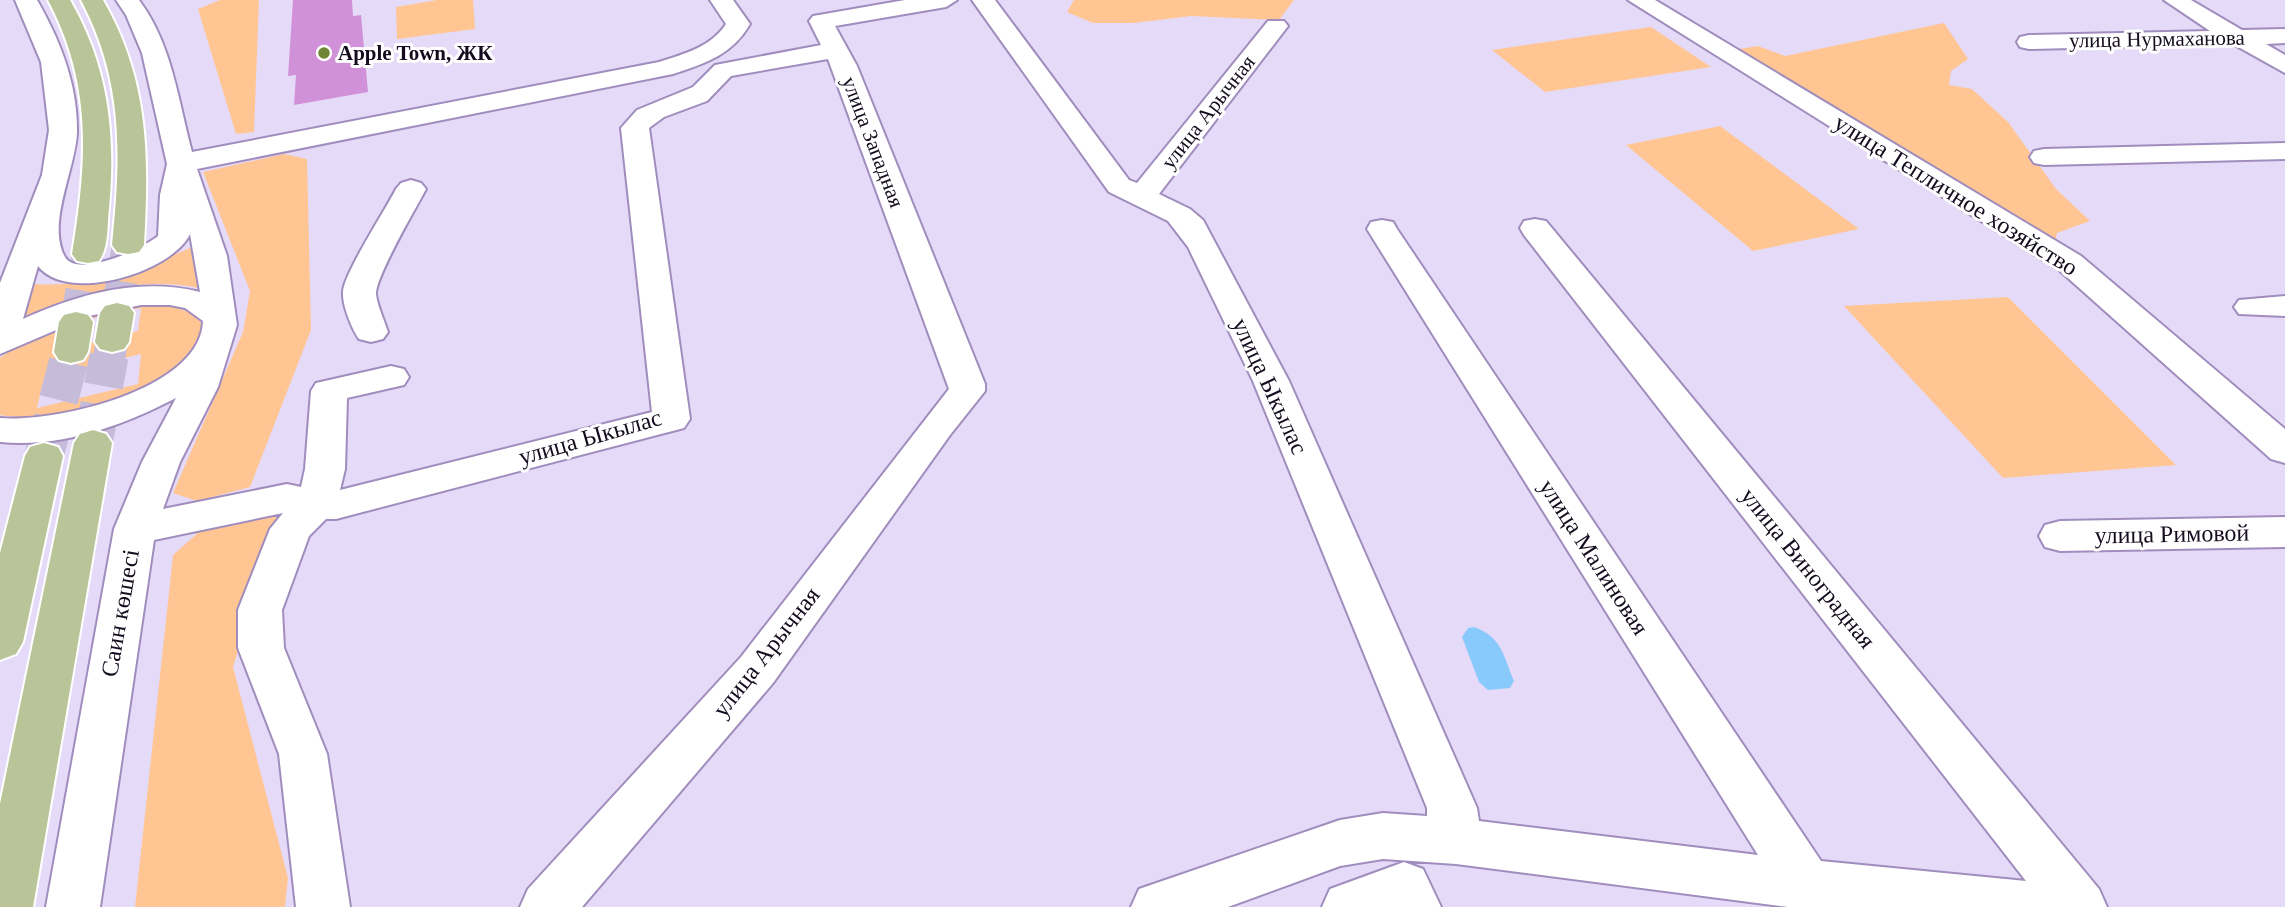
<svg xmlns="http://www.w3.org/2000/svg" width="2285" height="907" viewBox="0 0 2285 907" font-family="Georgia,serif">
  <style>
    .green { fill: #ffc694; fill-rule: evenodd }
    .water { fill: #89cafc }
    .building { fill: #d091d9 }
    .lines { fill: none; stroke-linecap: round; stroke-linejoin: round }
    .major-tunnel-far1 { stroke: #c6bbd8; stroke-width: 32; stroke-dasharray: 32 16; stroke-linecap: butt }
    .major-tunnel { stroke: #c6bbd8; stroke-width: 39; stroke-dasharray: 39 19; stroke-linecap: butt }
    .minor-casing { stroke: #a08dbd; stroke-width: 4 }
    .major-casing { stroke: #fff; stroke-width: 4 }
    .minor { fill: #fff; fill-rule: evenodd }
    .major { fill: #b9c599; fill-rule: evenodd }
    .poi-dot { fill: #6f8536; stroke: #fff; stroke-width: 2.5 }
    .labels { text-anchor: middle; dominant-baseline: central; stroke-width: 6; stroke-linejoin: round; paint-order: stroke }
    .far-street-label { font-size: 21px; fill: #140c1e; stroke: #fff }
    .far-poi-label { font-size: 21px; font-weight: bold; fill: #140c1e; stroke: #fff; text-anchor: start }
    .street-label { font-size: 24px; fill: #140c1e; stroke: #fff }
  </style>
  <rect width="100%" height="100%" fill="#e6daf9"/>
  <path class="green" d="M220,0h39l-5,132 -18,2 -38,-125z
    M437,0h36l2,29 -78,10 -1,-32z
    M1074,0h220l-15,20 -88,-4 -57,7h-41l-26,-11z
    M1944,23l24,36 -17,12 -2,14 23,4 36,33 48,67 34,32 -33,12 -3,15 -320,-198 24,-4 27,10z
    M1651,27l60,40 -166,25 -53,-42z
    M1720,126l139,103 -106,22 -127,-106z
    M284,154l23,5 4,171 -61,157 -53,14 -24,-8 70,-161 7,-41 -47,-119z
    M194,246l5,42c-60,-13 -137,6 -187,40l19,-44c67,3 103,-11 163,-38z
    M2008,297l168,168 -173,13 -159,-172z
    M153,304c108,11 12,77 -32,96 -32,13 -88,22 -121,15v-57c44,-35 99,-49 153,-54zM141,308l-3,23 -85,20 5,-25zM141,354l-3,30 -101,24 7,-30z
    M281,513l-48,154 55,211 -3,29h-150l38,-352 27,-24z"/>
  <path class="water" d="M1474,627c28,10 29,28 40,54l-4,7 -22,2 -9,-8 -17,-45 6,-9z"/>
  <path class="building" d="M293,0h59l1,16 8,-1 7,77 -74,13 2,-30 -8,1z"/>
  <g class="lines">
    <path class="major-tunnel-far1" d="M117,313l11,-68
      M76,322l12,-68
      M69,358l2,-6
      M109,358l3,-16"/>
    <path class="major-tunnel" d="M93,443l16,-87
      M44,456l26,-100"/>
    <defs>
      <path id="minor" d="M15,0h22c23,40 41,85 40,132 -1,36 -31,92 -12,125 13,22 79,-9 93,-21l2,-41 7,-31 -25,-111 -16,-38 -10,-15h23c33,44 39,100 53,152l467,-90c25,-8 52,-15 67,-38l-16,-24h23l17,24c-18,31 -44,39 -77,50l-476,95 30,87 10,69 -19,62 -38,75 -17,47 124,-25 14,3 4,-18 6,-78 5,-8 75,-17 13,3 5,8 -5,8 -57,13 -2,71 -5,21 312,-78 -31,-284 16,-18 56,-23 22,-22 106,-20 -12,-24 4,-5 92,-16h52l-11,7 -111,19 22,40 128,318v7l-35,44 -177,248 -191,224h-62l8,-18 213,-232 208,-268 -121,-330 -97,17 -24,25 -43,16 -15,11 41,291 -6,9 -348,91h-10l-17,17 -27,74 2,38 43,106 23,153h-54l-17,-153 -41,-106v-38l32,-81 13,-16 -129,27 -54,367h-54l68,-378 28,-67 34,-64c-54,28 -114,50 -176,44v-24c54,5 201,-28 203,-97l-18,-13 -15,-3h-29l-52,11 -89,38v-71l42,-108 7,-45 -8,-68zM190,234l10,58c-61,-15 -121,2 -177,27l15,-53c29,38 133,7 152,-32z
        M972,0h23l134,180 8,3 131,-162h16l4,5 -129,168 31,15 13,11 86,161 188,427 2,13 279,34 -391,-626 4,-7 11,-2 11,2 4,7 424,632 205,20 -502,-646 -4,-7 4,-7 11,-2 11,2 553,668 8,18h-319l-332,-43 -73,-5 -43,7 -112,41h-97l8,-18 201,-69 43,-7 44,3v-8l-174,-427 -65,-134 -20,-26 -59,-29z
        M1628,0h27l426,256 204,173v34l-14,-4 -212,-189z
        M2164,0h27l51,30 43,-1v14l-19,1 19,11v18l-52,-29 -204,5 -9,-2 -3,-5 3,-5 9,-2 181,-4z
        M2285,143v16l-241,6 -10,-2 -4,-6 4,-6 10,-2z
        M411,180l10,3 5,6c-10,19 -52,90 -50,106 2,12 8,25 12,37l-5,7 -12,3 -12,-3c-7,-10 -17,-34 -16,-47 0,-17 43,-83 53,-103l5,-6z
        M2285,296v20l-46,-2 -5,-7 5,-7z
        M2285,517v30l-225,4 -15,-4 -6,-11 6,-11 15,-4z
        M1404,862l19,7 18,38h-119l8,-18z"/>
      <path id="major" d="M48,0h22c38,66 46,133 39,208 -2,17 0,39 -10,53l-11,2 -11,-2 -5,-7c15,-92 21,-169 -24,-254z
        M81,0h22c46,80 46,155 41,245l-5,7 -11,2 -11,-2 -5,-7c9,-89 12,-164 -31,-245z
        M117,303l12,3 5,7 -5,29 -5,7 -12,3 -12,-3 -5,-7 5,-29 5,-7z
        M76,312l12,3 5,7 -5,30 -5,8 -12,3 -12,-3 -5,-8 5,-30 5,-7z
        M93,430l13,4 6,9 -79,464h-33v-103l74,-361 6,-9z
        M44,443l14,4 5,9 -40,186 -7,12 -16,6v-107l25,-97 5,-9z"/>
    </defs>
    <use href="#minor" class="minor-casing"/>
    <use href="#major" class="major-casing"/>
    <use href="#minor" class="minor"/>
    <use href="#major" class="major"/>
  </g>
  <circle class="poi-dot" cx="324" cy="53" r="7"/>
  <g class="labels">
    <g class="far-street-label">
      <text transform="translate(2157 39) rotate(-1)">улица Нурмаханова</text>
      <text transform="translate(1208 112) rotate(-52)">улица Арычная</text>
      <text transform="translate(873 142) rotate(69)">улица Западная</text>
    </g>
    <g class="far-poi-label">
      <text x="338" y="53">Apple Town, ЖК</text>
    </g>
    <g class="street-label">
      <text transform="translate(1956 195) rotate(32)">улица Тепличное хозяйство</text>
      <text transform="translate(1270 386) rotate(65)">улица Ыкылас</text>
      <text transform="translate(590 437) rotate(-16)">улица Ыкылас</text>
      <text transform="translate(2172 534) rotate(-1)">улица Римовой</text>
      <text transform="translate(1594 557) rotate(57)">улица Малиновая</text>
      <text transform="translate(1808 568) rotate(51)">улица Виноградная</text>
      <text transform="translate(120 613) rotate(-80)">Саин көшесі</text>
      <text transform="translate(766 652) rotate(-52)">улица Арычная</text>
    </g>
  </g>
</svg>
